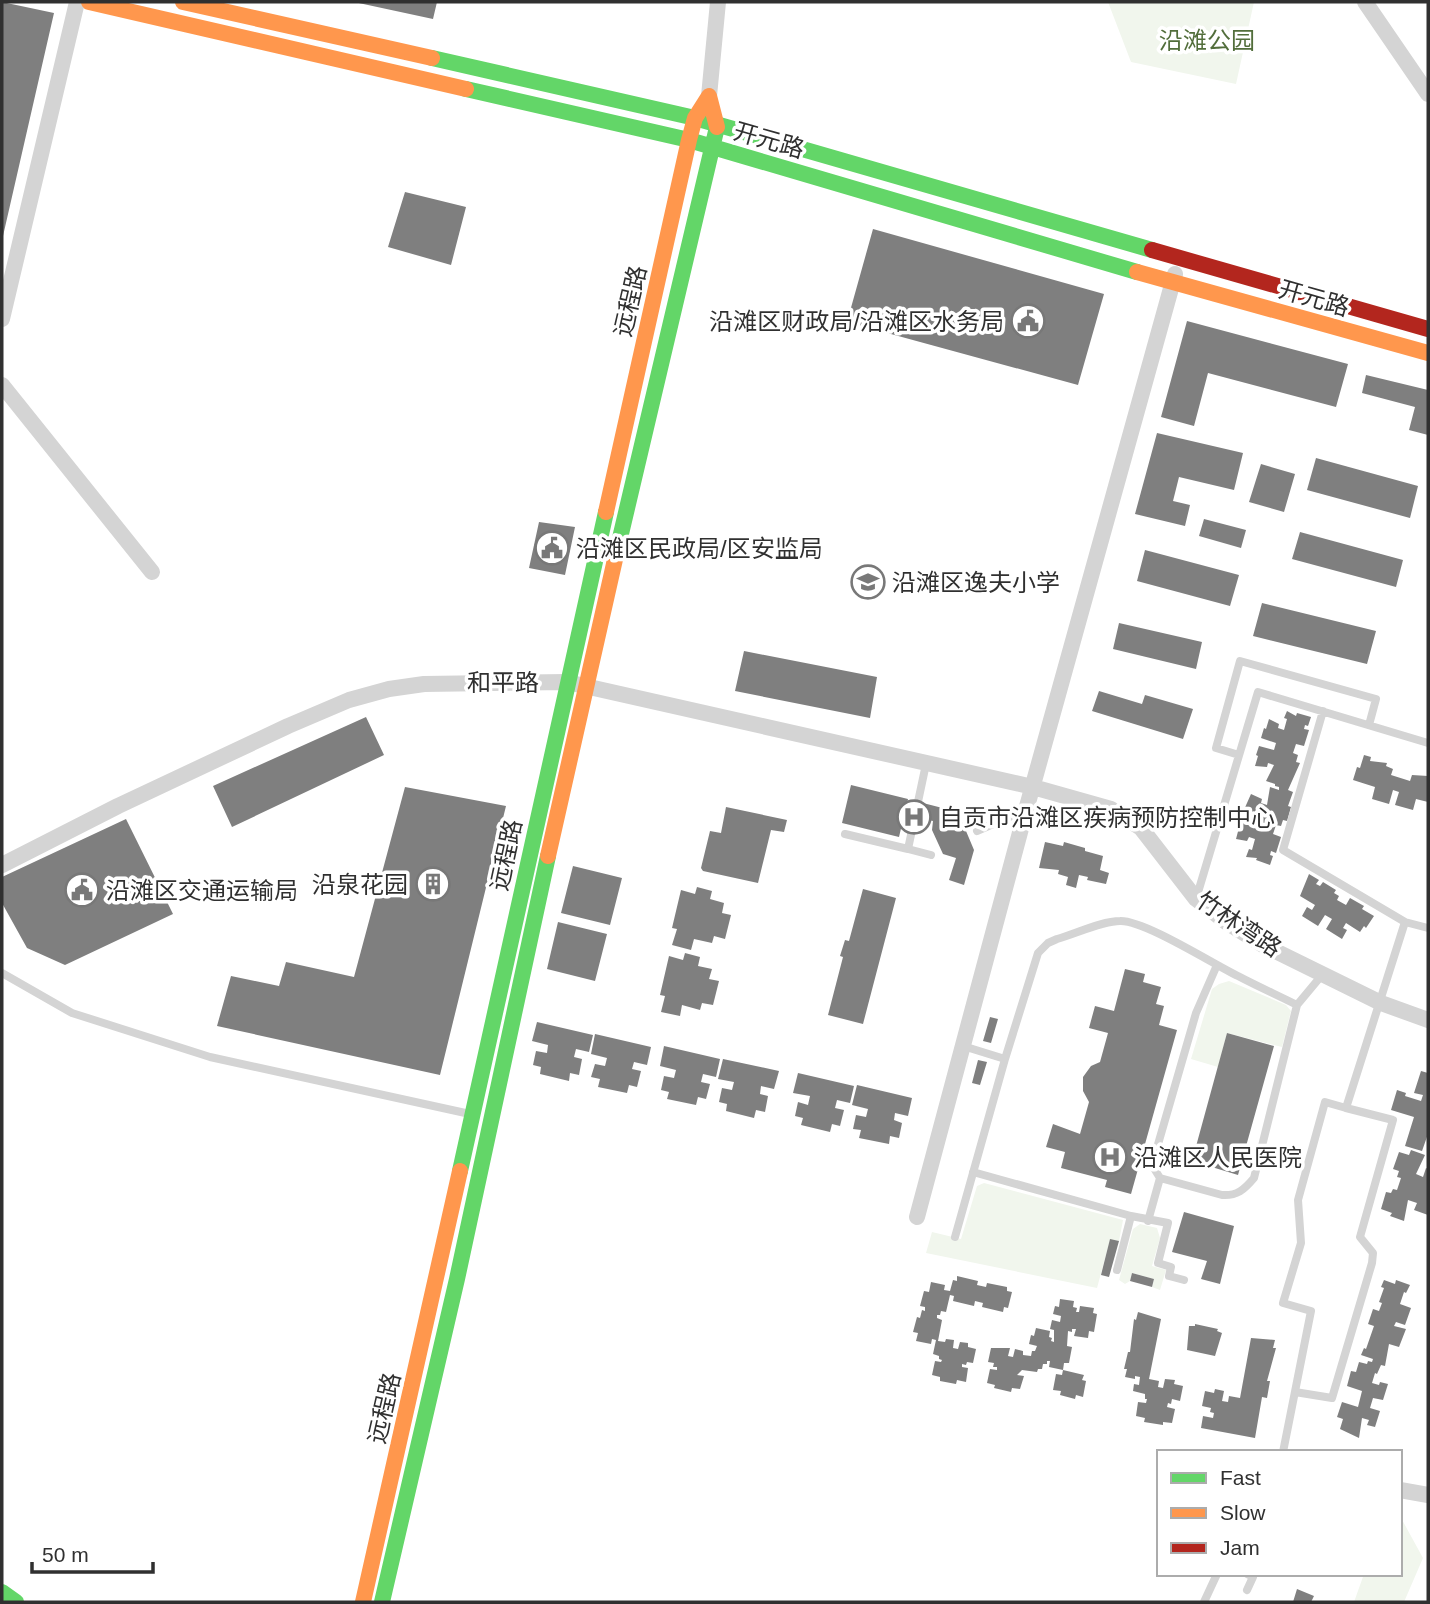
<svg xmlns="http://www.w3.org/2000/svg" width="1430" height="1604" viewBox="0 0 1430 1604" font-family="Helvetica,'Noto Sans SC',sans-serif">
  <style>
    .green { fill: #f1f6ed }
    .building { fill: #7f7f7f }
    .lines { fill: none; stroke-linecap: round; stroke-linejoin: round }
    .lane { stroke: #d4d4d4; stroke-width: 8 }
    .street { stroke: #d4d4d4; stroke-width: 16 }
    .fast { stroke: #63d668; stroke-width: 16 }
    .slow { stroke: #ff974d; stroke-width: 16 }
    .jam { stroke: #b3261e; stroke-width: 16 }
    .labels { text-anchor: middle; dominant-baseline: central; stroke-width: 7; stroke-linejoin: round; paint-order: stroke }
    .park-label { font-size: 24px; fill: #526e3b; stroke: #fff }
    .street-label { font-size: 24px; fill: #303030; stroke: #fff }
    .poi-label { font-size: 24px; fill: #303030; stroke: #fff; text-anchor: start }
  </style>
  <rect width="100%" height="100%" fill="#fff"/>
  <path class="green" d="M1108,2h146l-18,82 -105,-22z
    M1229,981l57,24 5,6 -9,36 -55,-14 -9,34 -27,-8 21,-70 7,-5z
    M984,1183l139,37 -4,21 -9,-1 -13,48 -171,-35 6,-21 29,7 16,-53z
    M1140,1224l17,4 3,10 -8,28 14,4 -6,20 -8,-3 2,-8 -22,-6 -2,8 -5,3 -6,-4 14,-51z
    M1400,1516l23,42 -19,44h-50l10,-28h36z"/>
  <path class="building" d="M2,2l52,11 -51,223h-1z
    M354,2h83l-4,17z
    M405,192l61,15 -15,58 -63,-18z
    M873,229l231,65 -26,91 -231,-63z
    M1187,321l161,43 -12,43 -128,-34 -14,53 -33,-9z
    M1366,375l62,15v45l-19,-5 6,-23 -53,-14z
    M1157,433l86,20 -9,37 -55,-13 -6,24 17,4 -5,21 -50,-12z
    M1316,458l102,28 -8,32 -103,-28z
    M1261,464l34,10 -11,38 -35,-10z
    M1204,519l42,11 -5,18 -42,-12z
    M539,522l36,5 -10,48 -36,-7z
    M1300,532l103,28 -7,27 -104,-28z
    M1145,550l94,25 -9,31 -93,-25z
    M1262,603l114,28 -9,33 -114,-28z
    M1119,623l83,19 -6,27 -83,-20z
    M744,651l133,26 -7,41 -135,-27z
    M1099,691l43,13 3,-9 48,14 -10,30 -91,-28z
    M1287,711l9,5 1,-3 14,4 -3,9 -3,-1 -1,4 5,1 -5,16 -8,-2 -3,9 5,2 -2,7 4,1 -12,27 5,2 -5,14 3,1 -4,14 -4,-1 -2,6 -5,-1 -3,9 8,3 -5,16 -5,-2 -1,4 3,1 -3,9 -14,-5 1,-2 -11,-1 3,-8 3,1 3,-11 -6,-2 -2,4 -11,-2 5,-19 15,5 3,-9 -16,-4 8,-18 11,5 -1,4 6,2 3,-18 9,3v-3l-4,-1v-2l-9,-3 8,-16 -6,-2 -1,4 -12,-1 3,-10 -2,-1 3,-9 15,4 2,-7 -15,-5 3,-10 2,1 3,-10 10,5 -1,4 6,2 3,-11 -3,-1z
    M366,717l18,38 -152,72 -19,-41z
    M1364,755l7,2 -1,4 17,2 -1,3 7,3 -2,6 19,6 2,-6 16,1v26l-12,-3 -3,11 -18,-5 4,-13 -6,-2 -4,14 -17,-5 3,-12 -22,-7 4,-13 3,1z
    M851,785l57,14 -9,38 -57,-14z
    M405,787l101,19 -66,269 -223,-49 14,-50 48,10 7,-24 68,15z
    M923,803l35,9 16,38 -10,35 -15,-5 7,-22 -13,-4 -11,-24 1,-9 -14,-3z
    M726,807l61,13 -3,12 -13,-2 -13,53 -55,-12 -2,-3 9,-37 11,2z
    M126,819l47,95 -108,51 -38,-17 -25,-45v-26z
    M1045,842l18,4 1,-4 21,6v3l18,5 -3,14 9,3 -3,11 -19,-4 1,-3 -9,-2 -3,13 -10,-3 2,-8 -10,-3 1,-4 -20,-2z
    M573,866l49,12 -12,47 -49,-12z
    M1309,874l10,6 -3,4 4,2 3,-4 13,8 -2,3 5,3 -2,4 9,5 4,-7 14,8 -2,3 12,7 -8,12 -2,-2 -4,6 -14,-9 -3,5 4,2 -5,9 -16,-10 6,-10 -7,-4 -7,11 -16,-10 5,-9 5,3 3,-5 -15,-9z
    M697,887l15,4 -2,8 14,4 -2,10 9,2 -6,24 -11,-3 -2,7 -18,-4 -3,11 -19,-5 5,-16 -5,-1 9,-38 14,4z
    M863,889l33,9 -33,126 -35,-9 15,-58 -3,-1 5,-16 4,1z
    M558,922l49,12 -12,47 -48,-12z
    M685,953l15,4 -2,9 14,3 -3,10 10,2 -6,24 -11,-2 -2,7 -18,-5 -2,11 -19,-4 4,-16 -5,-1 9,-39 14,4z
    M1125,969l20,5 -2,8 18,5 -5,17 8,2 -5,19 18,5 -46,164 -26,-7 2,-7 -46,-12 4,-16 -19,-5 7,-23 27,10 9,-32 -6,-11v-14l8,-11 9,-4 8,-29 -19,-5 6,-22 19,5z
    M990,1017l8,2 -7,24 -8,-2z
    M537,1022l56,13 -4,17 -13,-3 -2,8 8,2 -3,16 -9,-2 -1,8 -29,-7 1,-7 -8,-2 3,-14 11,2 1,-8 -16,-4z
    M1227,1033l47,13 -36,129 -46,-14z
    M595,1034l56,13 -4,18 -13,-3 -2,7 9,2 -4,16 -8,-2 -2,8 -29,-6 2,-8 -9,-2 4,-13 10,2 2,-8 -16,-4z
    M664,1046l56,13 -4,18 -13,-3 -2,8 9,2 -4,15 -8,-2 -2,8 -29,-6 2,-7 -8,-2 3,-14 10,2 2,-8 -16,-4z
    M723,1059l56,12 -5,18 -13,-3 -1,8 8,2 -3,16 -9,-2 -2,8 -28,-7 1,-7 -8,-2 3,-14 10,2 2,-8 -16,-3z
    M978,1060l9,2 -7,23 -8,-2z
    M1421,1071l7,2v61l-6,17 -17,-5 9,-29 -23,-7 6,-20 9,3 -1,3 16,5 2,-6 -9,-2z
    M798,1073l56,13 -4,17 -13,-3 -2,8 9,2 -4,16 -8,-2 -2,8 -29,-7 2,-7 -8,-2 3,-14 10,3 2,-9 -17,-3z
    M857,1085l55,13 -4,18 -13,-3 -1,7 8,3 -3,15 -9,-2 -1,8 -30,-6 2,-8 -8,-1 3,-14 10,2 2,-8 -16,-4z
    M1411,1150l14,5 -9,19 7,3 3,-9 2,1v46l-14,-5 3,-7 -9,-3 -4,21 -14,-5 2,-3 -11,-4 5,-17 5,1 2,-4 4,1 4,-12 -4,-1 2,-6 -6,-2 6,-17 10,3z
    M1184,1212l50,14 -14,58 -19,-5 6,-18 -35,-9z
    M1110,1239l9,2 -10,36 -8,-2z
    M1132,1273l22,6 -2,8 -22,-6z
    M957,1276l21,5 -1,4 9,2 1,-4 20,4v4l5,1 -4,16 -4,-1 -1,5 -21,-5 1,-4 -8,-2 -1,5 -21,-5 1,-5 -4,-1 -4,17 -5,-1 -1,4h-3v3l5,2 -4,21 7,1 1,-3 8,1 -1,8 5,1 2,-7 8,1v4l8,2 -3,14 -6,-1 -1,3 -4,-1v3l6,1 -2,14 -9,-2 -1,4 -16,-3v-4l-8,-2 3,-14 6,1 1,-2 -3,-1v-3l-6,-2 3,-14 -4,-1 -1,5 -15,-3 2,-8 -5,-1 4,-15 3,1 2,-8 3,1v-4l-5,-1 4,-15 5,1 2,-10 14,3 -1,5 6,1 3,-11 4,1z
    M1384,1280l11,4 1,-4 14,5 -4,8 -2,-1 -4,12 11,4 -6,17 -9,-3 -2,4 12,3 -7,18 -10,-3 -4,22 -4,-1 -4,9 -2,-1 -3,10 7,2 1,-3 8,2 -5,16 -10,-2 -3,10 10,3 -5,16 -8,-2 2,-5 -7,-2 -3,20 -19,-9 3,-10 -6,-2 5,-15 16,5 4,-16 -15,-5 4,-15 5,1 3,-10 8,2 1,-3 4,1 1,-3 -12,-4 3,-7 2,1 8,-23 -6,-2 5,-15 6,2 3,-8 -3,-1 5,-14 -3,-1z
    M1060,1299l14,2 -1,6 4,1 -1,4h3l1,-6 14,2 -1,5 4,1 -3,18 -5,-1 -1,7 -14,-2 2,-7h-4v3l-4,-1 -1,15 5,1 -3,16h-5l-1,7 -14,-3 1,-6h-3v3h-4l-1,5h-4l-1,3 -15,-2 -5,5 7,1 -4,13 -8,-1 -1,4 -17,-4 1,-3 -8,-2 3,-14 7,1v-3h-4l1,-4 -6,-1 3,-14h19l-2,8 5,1 2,-8 8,2v4l8,1 1,-5h3l2,-5 -8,-2 2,-9 3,1 2,-8 14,3 -1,6 3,1 -1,3 3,1v-12l-4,-1 2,-9 8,2 1,-6 -8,-2 2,-8 4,1z
    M1138,1312l23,7 -12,60 10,2 -1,6 5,1 2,-9 10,1 -1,4 9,2 -3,15 -8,-2 -1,5 -3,-1 -1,4 8,2 -3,14 -9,-1v3l-19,-3 1,-4 -9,-2 2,-14 8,1 1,-4h-2v-5l-12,-3 1,-7 5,1 1,-8 -5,-1v3l-10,-2 2,-8h-3l4,-17h2l4,-33 2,1z
    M1195,1324l23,5 -1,2 5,2 -7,23 -28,-6 2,-24h6z
    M1251,1338l24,2 -2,8h3l-9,33h3l-3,17 -5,-1 -7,41 -54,-10 2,-12 10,2 1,-5 -4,-1 1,-4 -9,-2 3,-15 9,2 1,-4 9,2 -2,10 6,1 1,-6 11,2z
    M1063,1370l21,5 -2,5 4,1 -3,16 -7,-2 -1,4 -15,-4 1,-4 -8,-1 3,-16 6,1z
    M1297,1589l17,7 -3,6h-18z"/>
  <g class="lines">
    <path class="lane" d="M1323,711l-40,139 122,72 23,6
      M1239,755l-23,-7 24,-87 136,38 -7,26
      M977,831l49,-21
      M845,834l63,15 18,-85
      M908,849l23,6
      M1196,899l62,-207 170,51
      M2,973l70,40 138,44 260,57
      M1297,1005l25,-30
      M963,1046l42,13 33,-106 10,-10 9,-4c18,-5 45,-18 63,-18 24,-1 93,43 118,55 19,10 39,19 59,29l-43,173c-10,12 -17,18 -32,17l-62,-17 -8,-13 44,-152 21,-48
      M973,1172l158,44 37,7 -10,40 13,4 -2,9 15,4
      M1148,1221l12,-43
      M955,1237l50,-178
      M1117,1270l14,-54
      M1295,1392l37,6 40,-135 1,-10 -13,-16 33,-117 -47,-12
      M1283,1452l28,-141 -28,-8 18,-60 -3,-43 27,-98 21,6 59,-186
      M1247,1574l6,3 -6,13
      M1204,1602l13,-28"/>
    <path class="street" d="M1365,2l63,92
      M709,96l9,-94
      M2,319l75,-317
      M2,385l150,187
      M2,865l116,-59 170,-80 61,-26 40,-11 35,-5 143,-2 466,105 78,22 30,19 55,71 30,23 37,23 118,58 47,17
      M917,1217l109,-407 149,-536
      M1400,1490l28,5"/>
    <path class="fast" d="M432,58l263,60 457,132
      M466,89l223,51 448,132
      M616,555l101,-428
      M460,1171l146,-659
      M2,1592l14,10
      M382,1602l75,-323 91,-423"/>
    <path class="slow" d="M89,2l377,87
      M183,2l249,56
      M1137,272l291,81
      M606,512l83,-372 6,-22 14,-22 8,31
      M548,856l68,-301
      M363,1602l97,-431"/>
    <path class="jam" d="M1152,250l276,79"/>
  </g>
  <defs>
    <symbol id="civic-ring" viewBox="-11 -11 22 22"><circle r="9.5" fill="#fff" stroke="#787878" stroke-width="1.5"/><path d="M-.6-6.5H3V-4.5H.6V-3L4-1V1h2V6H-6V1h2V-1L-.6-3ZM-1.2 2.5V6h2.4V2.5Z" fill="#787878"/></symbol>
    <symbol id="school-ring" viewBox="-11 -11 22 22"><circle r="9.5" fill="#fff" stroke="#787878" stroke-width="1.5"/><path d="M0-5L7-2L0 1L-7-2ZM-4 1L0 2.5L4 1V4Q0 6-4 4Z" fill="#787878"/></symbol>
    <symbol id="hospital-ring" viewBox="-11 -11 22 22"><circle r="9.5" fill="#fff" stroke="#787878" stroke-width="1.5"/><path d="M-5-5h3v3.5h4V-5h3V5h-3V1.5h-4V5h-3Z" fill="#787878"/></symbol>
    <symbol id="building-ring" viewBox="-11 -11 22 22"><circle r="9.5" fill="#fff" stroke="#787878" stroke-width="1.5"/><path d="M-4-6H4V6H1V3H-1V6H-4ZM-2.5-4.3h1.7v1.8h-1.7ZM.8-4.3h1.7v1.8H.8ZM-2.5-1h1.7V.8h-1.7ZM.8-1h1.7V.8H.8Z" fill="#787878"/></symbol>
  </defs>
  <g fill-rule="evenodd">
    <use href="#civic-ring" x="1009" y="302" width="38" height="38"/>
    <use href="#civic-ring" x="533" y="529" width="38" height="38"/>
    <use href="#school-ring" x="849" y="563" width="38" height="38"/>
    <use href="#hospital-ring" x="895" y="798" width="38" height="38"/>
    <use href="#building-ring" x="414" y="865" width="38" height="38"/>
    <use href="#civic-ring" x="63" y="871" width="38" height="38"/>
    <use href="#hospital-ring" x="1091" y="1138" width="38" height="38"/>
  </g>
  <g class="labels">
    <g class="park-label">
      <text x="1207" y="40">沿滩公园</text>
    </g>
    <g class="street-label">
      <text transform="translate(769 140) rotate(16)">开元路</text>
      <text transform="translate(1314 298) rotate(16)">开元路</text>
      <text transform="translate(630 301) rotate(-77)">远程路</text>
      <text x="503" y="682">和平路</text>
      <text transform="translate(506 855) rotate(-78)">远程路</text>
      <text transform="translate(1239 924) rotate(34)">竹林湾路</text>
      <text transform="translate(384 1408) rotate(-77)">远程路</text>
    </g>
    <g class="poi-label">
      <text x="1004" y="321" text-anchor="end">沿滩区财政局/沿滩区水务局</text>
      <text x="576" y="548">沿滩区民政局/区安监局</text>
      <text x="892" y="582">沿滩区逸夫小学</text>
      <text x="939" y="817">自贡市沿滩区疾病预防控制中心</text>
      <text x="408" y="884" text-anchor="end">沿泉花园</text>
      <text x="106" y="890">沿滩区交通运输局</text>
      <text x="1134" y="1157">沿滩区人民医院</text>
    </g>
  </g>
  <rect width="1430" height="1604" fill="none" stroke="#303030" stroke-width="7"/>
  <rect x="1157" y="1450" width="245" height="126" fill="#ffffff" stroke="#acacac" stroke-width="2"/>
  <rect x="1171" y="1473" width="35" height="10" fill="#63d668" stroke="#acacac" stroke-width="2"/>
  <text x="1220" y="1485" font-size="21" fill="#303030">Fast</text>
  <rect x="1171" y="1508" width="35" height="10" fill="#ff974d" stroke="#acacac" stroke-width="2"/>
  <text x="1220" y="1520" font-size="21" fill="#303030">Slow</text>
  <rect x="1171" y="1543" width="35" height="10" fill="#b3261e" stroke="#acacac" stroke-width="2"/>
  <text x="1220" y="1555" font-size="21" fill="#303030">Jam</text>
  <path d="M32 1562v10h121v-10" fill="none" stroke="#303030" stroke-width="3.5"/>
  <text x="42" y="1562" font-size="21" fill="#303030" stroke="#ffffff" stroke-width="5" paint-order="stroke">50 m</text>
</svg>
